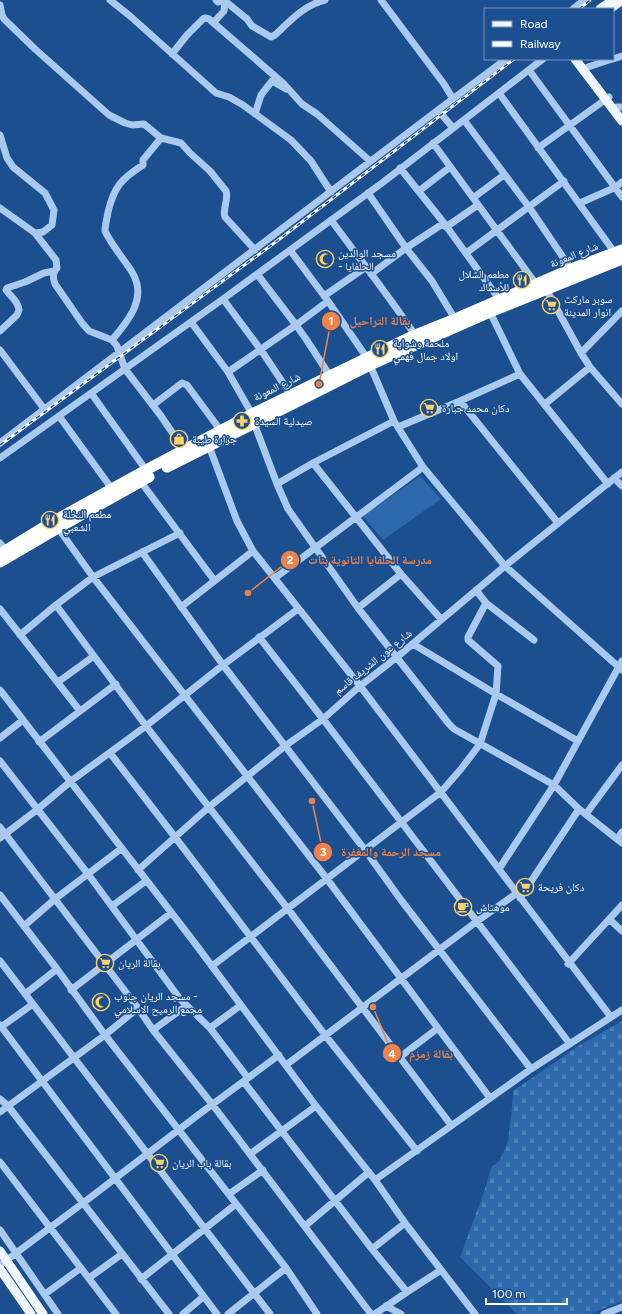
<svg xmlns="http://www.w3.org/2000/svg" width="622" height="1314" viewBox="0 0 622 1314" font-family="Figtree,'Noto Naskh Arabic',sans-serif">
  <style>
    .grass { fill: #2e69ad }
    .cemetery { fill: url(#cemetery-stones) }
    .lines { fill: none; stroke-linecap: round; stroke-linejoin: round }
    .minor { stroke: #a9c9ee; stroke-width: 7 }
    .major { stroke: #f0f6ff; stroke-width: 9 }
    .highway { stroke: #fff; stroke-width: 11 }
    .rail-casing { stroke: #fff; stroke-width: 3 }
    .rail { stroke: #1b4f8f; stroke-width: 1.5; stroke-dasharray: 4.5; stroke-linecap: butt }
    .labels { text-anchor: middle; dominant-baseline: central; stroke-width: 3; stroke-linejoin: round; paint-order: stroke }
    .poi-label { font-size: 11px; fill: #fff; stroke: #1b4f8f; text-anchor: start }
    .street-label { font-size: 11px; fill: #fff; stroke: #1b4f8f }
    .leader { fill: none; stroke: #ee8249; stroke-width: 1.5 }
    .callout-dot { fill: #ee8249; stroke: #1b4f8f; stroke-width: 1.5 }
    .mark-label { font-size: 12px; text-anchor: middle; font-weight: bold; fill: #fff }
    .callout-label { font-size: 12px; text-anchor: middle; font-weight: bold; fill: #ee8249; stroke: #1b4f8f; stroke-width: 3; stroke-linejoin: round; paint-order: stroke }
  </style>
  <defs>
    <pattern id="cemetery-stones" width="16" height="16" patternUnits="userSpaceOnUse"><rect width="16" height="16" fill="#2e69ad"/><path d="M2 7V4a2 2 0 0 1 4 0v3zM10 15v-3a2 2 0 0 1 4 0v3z" fill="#4d80b9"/></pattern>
  </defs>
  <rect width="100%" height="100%" fill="#1b4f8f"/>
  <path class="grass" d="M420,476l21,23 -58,41 -20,-24z"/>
  <path class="cemetery" d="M622,1021v280l-32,13h-73l-57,-57 24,-65 7,-24 9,-8 8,-19 4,-33 1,-17 67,-46z"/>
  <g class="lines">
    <path class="minor" d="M110,0l20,16 86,77 13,4 14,8 48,35 20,21 20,31
      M381,0l63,84 9,15
      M225,1l22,18 5,7 19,11 4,-2c15,-14 29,-30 50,-35
      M0,5l2,10 2,4 31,30 74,66 16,8 7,2 12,-1 17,14 20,5 9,10 20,18 16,20c3,9 -4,18 -1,26l30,33
      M573,9l11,-9
      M214,22l10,-11 1,-10 -7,1 -2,-2
      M172,54l15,-19 16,-16 2,-1 4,1 75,65 18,20 15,10 53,47
      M613,59l9,-3
      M582,69l30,-10
      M529,70l93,127
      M499,93l116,160
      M613,108l4,-1h5
      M255,114l6,-19 11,-14 14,8
      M464,120l65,87 42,62
      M453,128l-15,-18 68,-51
      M0,135l7,23 6,9 32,26 9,17 -2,15 -9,7 -8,1
      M433,143l103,141
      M538,148l71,-51
      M400,168l44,55 55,76
      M419,191l31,-24
      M368,193l38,55 26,33 23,38
      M473,198l31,-23
      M580,203l36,-16 6,-5
      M0,208l35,25 21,27 1,8c-5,5 -4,10 -2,16l27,39 7,8 23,9 5,6 8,23 36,47 23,34
      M331,220c28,38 58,76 84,115
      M446,227l32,-22
      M290,250l38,51 39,57
      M466,253l98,-72
      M371,274l35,-26 38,-25
      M546,289l35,64 9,14 32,37
      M324,296l42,-29
      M223,299l38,51 30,45
      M328,301l-32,24 10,14 24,37
      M490,312l30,62 88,110
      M191,322l37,50 24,42
      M0,331l17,-16 2,-5c-1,-9 -8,-13 -13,-20l1,-2 18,-6 19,-9 10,-2
      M112,340c16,-19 36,-42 20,-68 -8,-13 -20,-26 -27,-41 0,-6 2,-12 3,-19 6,-25 13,-33 35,-47v-5l18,-22
      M0,350l45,60
      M581,353l41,-42
      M370,365l24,56 29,46 82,99 117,104
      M228,372l68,-47 -39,-51
      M91,393l55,77
      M460,401l98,122
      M545,404l45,-37
      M153,405l29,-22 5,2 34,46
      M59,416l53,73
      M254,423l23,61 11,25 70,99 91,116 5,5 100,56 25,24 43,34
      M398,427l62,-26 60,-27
      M0,443l438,-333
      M209,446l28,75 16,30 107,135 251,331
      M0,458l223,-159 159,-116 161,-124
      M313,463l88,111 40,45
      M614,478l8,8
      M141,482l73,98
      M277,484l36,-21 81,-42
      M58,528l35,49 234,302 163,219
      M0,543l7,10
      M142,552l81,113 142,185 36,50 130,169
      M275,578l148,-111
      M476,590l10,13 48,37
      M56,605l90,121 142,183 163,216
      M181,607l72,-56
      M358,608l43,-34
      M0,609l80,102
      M20,635l36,-30 37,-28 87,-44
      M259,637l64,82 247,325
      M413,644l83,50 82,47
      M58,682l36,-26
      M0,690l194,252 122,164 59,74 30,43 70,91
      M0,738l23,-18
      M39,742l77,-58
      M110,753l65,84 150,198 92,116
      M0,761l88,113 92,125 30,29 38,50
      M586,814l36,-49
      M0,827l138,181 15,22 59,74 159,210
      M0,838l38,-29 33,-28 75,-55 77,-61 75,-56
      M617,839l5,-7
      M499,869l55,-84 68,-124
      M138,870l71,-63 76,-61 38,-27 37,-33 37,-29 108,-91 117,-94
      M0,895l57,74 48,66 181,233 31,46
      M520,898l59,-89
      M112,906l34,-25
      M609,919l13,12
      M24,926l31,-27 67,-51
      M0,961l270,353
      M568,964l54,-59
      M212,966l229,-174 20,-23 19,-25 16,-50 2,-28 -30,-26v-3l18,-34
      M71,990l100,-77
      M25,994l32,-25
      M0,1025l217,289
      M1,1027l32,-23
      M210,1028l31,-23
      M153,1030l33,-24
      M400,1057l38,-29
      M286,1065l190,-143 41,-29
      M244,1082l128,167 35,43
      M0,1099l8,7 161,208
      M0,1112l105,-77 33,-27
      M250,1154l66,-48
      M0,1162l116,152
      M375,1180l156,-111 91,-59
      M229,1194l34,-24
      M305,1226l64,-54
      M0,1230l58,84
      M372,1249l33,-26
      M0,1265l83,-62 115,-88 81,-60
      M89,1278l33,-24
      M141,1279l95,-75
      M45,1294l36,-26
      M386,1306l15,8
      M183,1314l20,-17
      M228,1314l58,-46
      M375,1314l32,-22 34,-22
      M604,1314l18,-7"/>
    <path class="major" d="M600,9l13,-9
      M610,9l12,-9
      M575,59l47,62
      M0,1251l43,63
      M0,1269l31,45"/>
    <path class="highway" d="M167,467l203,-102 120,-53 132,-53
      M0,554l54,-33 92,-51 106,-56 78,-38 85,-41 40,-16 116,-50 51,-19
      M0,562l58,-34 91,-51"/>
    <defs>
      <path id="rail" d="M579,9l11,-9
        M0,445l277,-204 237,-182"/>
    </defs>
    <use href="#rail" class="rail-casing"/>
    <use href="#rail" class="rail"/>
  </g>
  <defs>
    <symbol id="mosque-ring" viewBox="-11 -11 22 22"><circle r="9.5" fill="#1b4f8f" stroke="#ffd166" stroke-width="1.5"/><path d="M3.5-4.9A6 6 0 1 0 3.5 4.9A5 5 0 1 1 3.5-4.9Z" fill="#ffd166"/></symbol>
    <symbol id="restaurant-ring" viewBox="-11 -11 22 22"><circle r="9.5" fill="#1b4f8f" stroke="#ffd166" stroke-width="1.5"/><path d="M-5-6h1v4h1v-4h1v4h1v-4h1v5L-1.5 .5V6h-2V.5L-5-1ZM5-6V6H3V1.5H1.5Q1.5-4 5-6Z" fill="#ffd166"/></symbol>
    <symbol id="supermarket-ring" viewBox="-11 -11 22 22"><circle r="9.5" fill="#1b4f8f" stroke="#ffd166" stroke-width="1.5"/><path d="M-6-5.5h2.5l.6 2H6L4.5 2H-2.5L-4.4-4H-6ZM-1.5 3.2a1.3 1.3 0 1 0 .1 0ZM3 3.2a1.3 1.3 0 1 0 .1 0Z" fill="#ffd166"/></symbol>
    <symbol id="pharmacy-ring" viewBox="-11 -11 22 22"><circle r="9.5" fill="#1b4f8f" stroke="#ffd166" stroke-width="1.5"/><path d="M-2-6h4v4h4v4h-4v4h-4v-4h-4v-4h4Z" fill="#ffd166"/></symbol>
    <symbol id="shop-ring" viewBox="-11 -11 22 22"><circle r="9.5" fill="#1b4f8f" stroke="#ffd166" stroke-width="1.5"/><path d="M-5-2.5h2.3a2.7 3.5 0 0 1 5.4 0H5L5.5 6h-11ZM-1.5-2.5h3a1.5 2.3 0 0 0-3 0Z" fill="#ffd166"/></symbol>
    <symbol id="cafe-ring" viewBox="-11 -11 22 22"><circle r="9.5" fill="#1b4f8f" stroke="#ffd166" stroke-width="1.5"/><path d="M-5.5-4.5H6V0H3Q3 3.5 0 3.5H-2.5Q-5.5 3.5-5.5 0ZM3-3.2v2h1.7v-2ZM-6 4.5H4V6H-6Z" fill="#ffd166"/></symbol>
  </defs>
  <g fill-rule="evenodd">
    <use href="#mosque-ring" x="315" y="249" width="20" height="20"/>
    <use href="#restaurant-ring" x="512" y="270" width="20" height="20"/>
    <use href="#supermarket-ring" x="541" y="295" width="20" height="20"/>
    <use href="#restaurant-ring" x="370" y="339" width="20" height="20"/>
    <use href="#supermarket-ring" x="419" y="398" width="20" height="20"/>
    <use href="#pharmacy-ring" x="232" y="411" width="20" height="20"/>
    <use href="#shop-ring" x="169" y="429" width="20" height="20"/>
    <use href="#restaurant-ring" x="40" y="510" width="20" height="20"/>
    <use href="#supermarket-ring" x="515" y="877" width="20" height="20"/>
    <use href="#cafe-ring" x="453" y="897" width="20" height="20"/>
    <use href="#supermarket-ring" x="95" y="953" width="20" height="20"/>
    <use href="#mosque-ring" x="91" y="992" width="20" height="20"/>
    <use href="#supermarket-ring" x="149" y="1153" width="20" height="20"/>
  </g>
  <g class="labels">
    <g class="poi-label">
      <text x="338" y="253">مسجد الوالدين<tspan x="338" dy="13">- الحلفايا</tspan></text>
      <text x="509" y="274" text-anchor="end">مطعم الشلال<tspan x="509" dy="13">للأسماك</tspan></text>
      <text x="564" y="299">سوبر ماركت<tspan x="564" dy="13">انوار المدينة</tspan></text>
      <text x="393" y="343">ملحمة وشواية<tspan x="393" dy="13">اولاد جمال فهمي</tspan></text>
      <text x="442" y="408">دكان محمد جبارة</text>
      <text x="255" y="421">صيدلية السيدة</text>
      <text x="192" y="439">جزارة طيبة</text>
      <text x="63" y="514">مطعم النخلة<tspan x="63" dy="13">الشعبي</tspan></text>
      <text x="538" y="887">دكان فريحة</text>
      <text x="476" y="907">موهتاش</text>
      <text x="118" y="963">بقالة الريان</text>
      <text x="114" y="996">مسجد الريان جنوب -<tspan x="114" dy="13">مجمع الرميح الاسلامي</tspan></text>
      <text x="172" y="1163">بقالة باب الريان</text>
    </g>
    <g class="street-label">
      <text transform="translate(574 255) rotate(-22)">شارع المعونة</text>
      <text transform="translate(277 387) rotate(-26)">شارع المعونة</text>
      <text transform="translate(373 662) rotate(-39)">شارع عون الشريف قاسم</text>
    </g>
  </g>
  <path class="leader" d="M319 384L331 321M248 593L290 560M312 801L323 852M373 1007L392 1053"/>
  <g class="callout-dot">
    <circle cx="319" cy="384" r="4"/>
    <circle cx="248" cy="593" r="4"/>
    <circle cx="312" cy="801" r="4"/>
    <circle cx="373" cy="1007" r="4"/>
    <circle cx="331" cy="321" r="10"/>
    <circle cx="290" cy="560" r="10"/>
    <circle cx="323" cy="852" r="10"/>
    <circle cx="392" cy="1053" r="10"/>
  </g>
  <g class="mark-label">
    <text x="331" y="325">1</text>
    <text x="290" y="564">2</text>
    <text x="323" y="856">3</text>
    <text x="392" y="1058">4</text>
  </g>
  <g class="callout-label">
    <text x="380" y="325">بقالة التراحيل</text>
    <text x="370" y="564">مدرسة الحلفايا الثانوية بنات</text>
    <text x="391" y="856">مسجد الرحمة والمغفرة</text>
    <text x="431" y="1058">بقالة زمزم</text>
  </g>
  <rect x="484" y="8" width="130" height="52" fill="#1b4f8f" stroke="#7695bc"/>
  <rect x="492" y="21" width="20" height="6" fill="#f0f6ff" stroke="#7695bc"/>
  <text x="520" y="28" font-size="12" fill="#ffffff">Road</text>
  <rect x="492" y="41" width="20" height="6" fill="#ffffff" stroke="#7695bc"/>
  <text x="520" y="48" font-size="12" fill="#ffffff">Railway</text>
  <path d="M486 1298v6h81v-6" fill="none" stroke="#ffffff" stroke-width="2"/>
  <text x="492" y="1298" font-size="12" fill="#ffffff" stroke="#1b4f8f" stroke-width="3" paint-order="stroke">100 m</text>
</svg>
